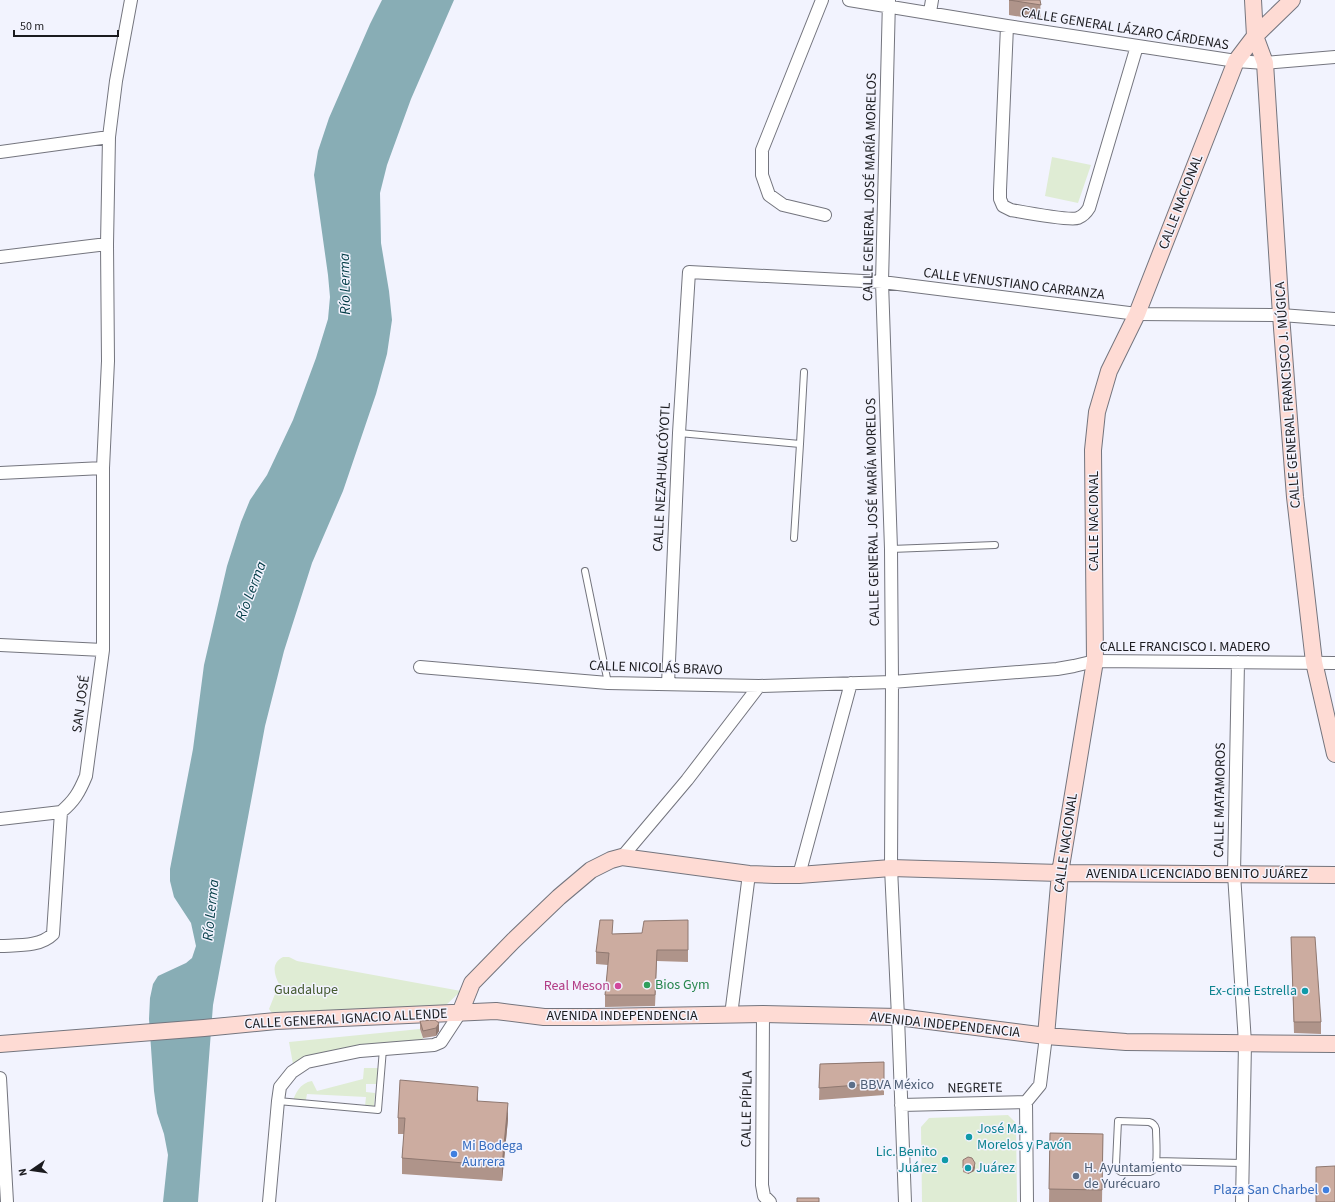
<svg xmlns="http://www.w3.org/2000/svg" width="1335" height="1202" viewBox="0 0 1335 1202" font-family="'Source Sans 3',sans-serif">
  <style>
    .green { fill: #dfecd4 }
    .water { fill: #88adb5 }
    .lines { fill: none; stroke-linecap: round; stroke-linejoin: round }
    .lane-casing { stroke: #74757e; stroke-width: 8 }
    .street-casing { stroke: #74757e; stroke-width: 14 }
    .secondary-casing { stroke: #74757e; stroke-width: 18 }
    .lane { stroke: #fff; stroke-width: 6 }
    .street { stroke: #fff; stroke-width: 12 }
    .secondary { stroke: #fedbd4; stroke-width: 16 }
    .wall { fill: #af948a }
    .shaded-wall { fill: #8f7870 }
    .building { fill: #ccaca0; stroke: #8f7870 }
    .leisure-dot { fill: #2e9e5b; stroke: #f2f3fe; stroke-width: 1.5 }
    .hotel-dot { fill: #d1479c; stroke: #f2f3fe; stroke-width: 1.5 }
    .culture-dot { fill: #0f9aa8; stroke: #f2f3fe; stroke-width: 1.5 }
    .service-dot { fill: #5c6f8a; stroke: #f2f3fe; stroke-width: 1.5 }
    .shop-dot { fill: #3f7fe0; stroke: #f2f3fe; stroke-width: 1.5 }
    .labels { text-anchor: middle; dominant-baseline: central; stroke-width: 3; stroke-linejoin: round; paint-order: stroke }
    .street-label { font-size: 14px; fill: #1b1b1f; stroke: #f2f3fe }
    .leisure-label { font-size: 14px; fill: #27864d; stroke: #f2f3fe; text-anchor: start }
    .hotel-label { font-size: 14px; fill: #b23c85; stroke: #f2f3fe; text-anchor: end }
    .park-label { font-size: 14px; fill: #445a2f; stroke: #f2f3fe }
    .culture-label { font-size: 14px; fill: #0d838f; stroke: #f2f3fe; text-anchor: end }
    .service-label { font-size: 14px; fill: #4e5e75; stroke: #f2f3fe; text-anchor: start }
    .shop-label { font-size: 14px; fill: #366cbe; stroke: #f2f3fe; text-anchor: start }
    .water-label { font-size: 15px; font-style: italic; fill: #003b45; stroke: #f2f3fe }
  </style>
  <rect width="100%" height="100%" fill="#f2f3fe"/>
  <path class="green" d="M1052,157l39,8 -13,38 -33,-7z
    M283,957h6l8,4 164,30 -15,14 -168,16 -9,-12 10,-25c-5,-10 -8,-21 4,-27z
    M420,1029l4,13 -131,22 -4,-22z
    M364,1068h14l-1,16h-11v8l9,1 -1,14 -9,-1 1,-9 -59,-3 -2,11 -13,-1c3,-11 8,-21 20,-23l5,10 46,-12z
    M1008,1115l8,8 1,79h-95l-1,-75 8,-9z"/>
  <path class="water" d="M382,0h72l-43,99 -24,66 -7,28 1,50 8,48 3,29 -5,34 -11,40 -33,97 -31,72 -28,88 -19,75 -52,279 -15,197h-35l5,-47 -4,-21 -7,-21 -3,-22 -5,-72 1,-21 3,-14 5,-8 28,-13 6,-5 4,-12 -5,-23 -17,-26 -4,-16v-12l23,-120 11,-84 23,-99 14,-44 9,-22 17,-25 26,-55 23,-62 12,-39 2,-22 -2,-22 -14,-100 4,-24 11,-33 41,-94z"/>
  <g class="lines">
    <defs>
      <path id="lane" d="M679,433l121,11 -6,94
        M800,444l4,-72
        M891,549l104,-4
        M585,571l23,112
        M278,1101l100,9 5,-61
        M1118,1121l31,1c4,1 6,3 7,7 0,9 2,32 -1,39 -1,3 -2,2 -5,4h-29l-3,-2 -2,-6z
        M1156,1161l86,2"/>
      <path id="street" d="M822,0l-60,150v25l7,20 14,10 42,10
        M849,0l158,26 229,35 29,2 70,-6
        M889,0l-7,282 9,267 1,133 -1,186 7,149 7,185
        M930,12l2,-12
        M1007,26l-7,164v9l3,7 8,4c11,2 59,11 67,8 5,-2 8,-5 11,-10l48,-162
        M0,152l109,-15
        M0,257l107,-13
        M0,473l103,-5
        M0,645l103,5
        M1238,662l-4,212 11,169 -3,159
        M420,667l188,16 151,3 133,-4 165,-13 17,-3 21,-5 240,2
        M668,684l11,-251 10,-161 193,10 255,32 144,1 54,4
        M0,819l61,-7
        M622,857l65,-77 72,-94
        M799,875l52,-192
        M0,946c18,-1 40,1 53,-12l8,-122c13,-11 18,-19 25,-36l17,-126v-182l5,-107 -1,-117 2,-107 7,-56 15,-81
        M763,1014l-1,171 2,11 6,6
        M731,1015l18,-141
        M0,1078l7,124
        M901,1105l125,-3
        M269,1202l9,-101 2,-14 12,-15 15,-10 53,-11 74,-6 7,-3 19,-29
        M1027,1202l-1,-100 14,-17 6,-49"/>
      <path id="secondary" d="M1253,0l2,36 10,27 16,252 14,182 19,165 21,92
        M460,1013l12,-30 41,-42 46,-44 32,-27 20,-10 11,-3 127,17 26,1h24l92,-7 169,5 275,2
        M1046,1036l14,-163 35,-212 -2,-211 4,-38 12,-41 28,-57 99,-253 19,-25 37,-36
        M0,1044l204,-16 72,-7 220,-10 48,6h53l166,-3 135,3 148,19 80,6 209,2"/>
    </defs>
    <use href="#lane" class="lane-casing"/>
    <use href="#street" class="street-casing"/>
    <use href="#secondary" class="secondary-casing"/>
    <use href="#lane" class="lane"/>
    <use href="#street" class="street"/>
    <use href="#secondary" class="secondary"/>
  </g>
  <path class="wall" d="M1009,0h31l1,20 -32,-5z
    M688,920v42l-31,-1 -2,45 -50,1v-12l3,-30 -12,-1v-12l17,-18 29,-1z
    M1291,937l30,85v12l-27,-1z
    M435,1020l4,11 -3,5 -13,2 -3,-9v-8z
    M884,1062v33l-65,5 1,-36z
    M478,1101l30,18 -6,62 -100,-7v-16l2,-24h-6v-16z
    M1050,1133l53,1 -1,68h-53z
    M963,1160l12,7 -1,4 -6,3 -5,-2z"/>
  <path class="shaded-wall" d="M439,1023v8l-3,5v-8z
    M478,1087v15l-1,-1z
    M508,1103v16l-6,62v-15z
    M975,1163v4l-1,4 -6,3v-4z"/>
  <path class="building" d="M1009,0h31l1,5z
    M600,920h13l-1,14 30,-1 2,-12 44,-1v30h-31l-2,45h-50l4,-42 -13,-1z
    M1291,937h24l6,85h-27z
    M435,1020l4,3 -3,5 -13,3 -3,-10z
    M884,1062v21l-65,5 1,-24z
    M400,1080l78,7 -1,14 31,2 -6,63 -100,-8 3,-40h-7z
    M1050,1133l53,1 -1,56 -53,-1z
    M968,1157l4,1 3,5 -1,4 -6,3 -5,-2v-8z
    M1335,1166v36h-19v-35z
    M797,1198h22v4h-22z"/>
  <circle class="leisure-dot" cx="647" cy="985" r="4"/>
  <circle class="hotel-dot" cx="618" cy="986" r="4"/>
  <g class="culture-dot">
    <circle cx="1305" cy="991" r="4"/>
    <circle cx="969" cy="1137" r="4"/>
    <circle cx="945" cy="1160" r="4"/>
    <circle cx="968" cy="1168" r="4"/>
  </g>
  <g class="service-dot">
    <circle cx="852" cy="1085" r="4"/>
    <circle cx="1076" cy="1176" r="4"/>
  </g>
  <g class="shop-dot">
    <circle cx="454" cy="1154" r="4"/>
    <circle cx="1326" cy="1190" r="4"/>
  </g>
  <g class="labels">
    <g class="street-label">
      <text transform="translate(1125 29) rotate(9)">CALLE GENERAL LÁZARO CÁRDENAS</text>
      <text transform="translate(870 187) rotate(-89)">CALLE GENERAL JOSÉ MARÍA MORELOS</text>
      <text transform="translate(1181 202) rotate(-69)">CALLE NACIONAL</text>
      <text transform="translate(1014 284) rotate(7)">CALLE VENUSTIANO CARRANZA</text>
      <text transform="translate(1288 395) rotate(-94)">CALLE GENERAL FRANCISCO J. MÚGICA</text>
      <text transform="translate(662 477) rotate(-87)">CALLE NEZAHUALCÓYOTL</text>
      <text transform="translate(873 512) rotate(-91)">CALLE GENERAL JOSÉ MARÍA MORELOS</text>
      <text transform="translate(1094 521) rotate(-90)">CALLE NACIONAL</text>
      <text x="1185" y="647">CALLE FRANCISCO I. MADERO</text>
      <text transform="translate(656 668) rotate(2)">CALLE NICOLÁS BRAVO</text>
      <text transform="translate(81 704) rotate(-82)">SAN JOSÉ</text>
      <text transform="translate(1220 800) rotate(-89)">CALLE MATAMOROS</text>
      <text transform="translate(1066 843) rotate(-82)">CALLE NACIONAL</text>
      <text x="1197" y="874">AVENIDA LICENCIADO BENITO JUÁREZ</text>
      <text x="622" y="1016">AVENIDA INDEPENDENCIA</text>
      <text transform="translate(346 1019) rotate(-3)">CALLE GENERAL IGNACIO ALLENDE</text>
      <text transform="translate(945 1025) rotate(6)">AVENIDA INDEPENDENCIA</text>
      <text transform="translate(975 1088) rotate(-1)">NEGRETE</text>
      <text transform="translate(747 1109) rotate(-89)">CALLE PÍPILA</text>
    </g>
    <g class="leisure-label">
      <text x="655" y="985">Bios Gym</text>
    </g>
    <g class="hotel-label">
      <text x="610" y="986">Real Meson</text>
    </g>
    <g class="park-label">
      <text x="306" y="990">Guadalupe</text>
    </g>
    <g class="culture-label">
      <text x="1297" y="991">Ex-cine Estrella</text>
      <text x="977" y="1129" text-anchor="start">José Ma.<tspan x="977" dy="16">Morelos y Pavón</tspan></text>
      <text x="937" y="1152">Lic. Benito<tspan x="937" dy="16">Juárez</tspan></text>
      <text x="976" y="1168" text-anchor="start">Juárez</text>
    </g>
    <g class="service-label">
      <text x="860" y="1085">BBVA México</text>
      <text x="1084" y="1168">H. Ayuntamiento<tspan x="1084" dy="16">de Yurécuaro</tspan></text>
    </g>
    <g class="shop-label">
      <text x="462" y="1146">Mi Bodega<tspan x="462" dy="16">Aurrera</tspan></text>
      <text x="1318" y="1190" text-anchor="end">Plaza San Charbel</text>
    </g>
    <g class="water-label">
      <text transform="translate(345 284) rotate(-91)">Río Lerma</text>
      <text transform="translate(251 591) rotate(-69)">Río Lerma</text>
      <text transform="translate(211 910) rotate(-84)">Río Lerma</text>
    </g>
  </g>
  <g transform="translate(32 1170) rotate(257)" stroke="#f2f3fe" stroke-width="3" paint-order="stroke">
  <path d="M0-3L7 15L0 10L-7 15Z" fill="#1b1b1f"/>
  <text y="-6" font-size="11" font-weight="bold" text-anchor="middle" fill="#1b1b1f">N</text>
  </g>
  <path d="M14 30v6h104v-6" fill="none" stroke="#1b1b1f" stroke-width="2"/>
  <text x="20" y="30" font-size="12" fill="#1b1b1f" stroke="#f2f3fe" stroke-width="3" paint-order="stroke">50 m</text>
</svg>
